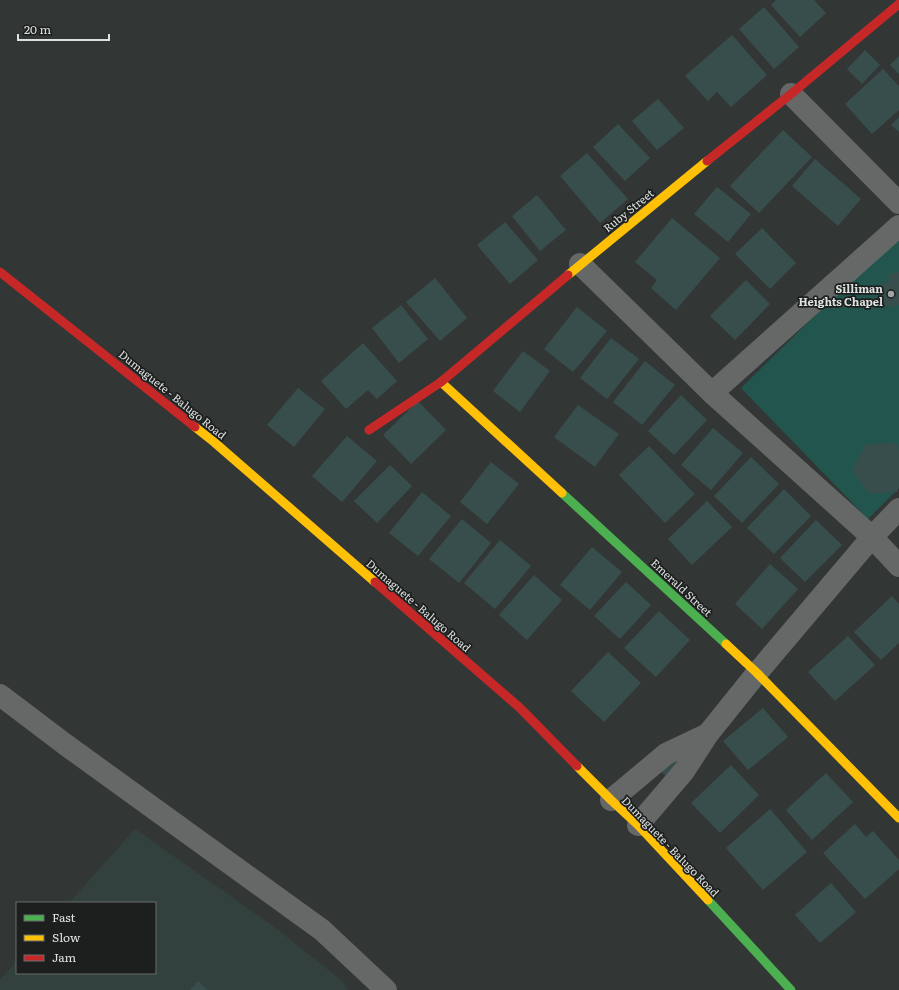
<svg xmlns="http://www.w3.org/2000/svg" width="899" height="990" viewBox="0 0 899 990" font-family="Literata,serif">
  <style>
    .built { fill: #33413e }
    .green { fill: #22554e }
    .building { fill: #384e4c }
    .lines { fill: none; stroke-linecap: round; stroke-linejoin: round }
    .street { stroke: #666868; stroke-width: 22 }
    .fast { stroke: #4caf50; stroke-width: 9 }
    .slow { stroke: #ffc107; stroke-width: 9 }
    .jam { stroke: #c62828; stroke-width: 9 }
    .poi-dot { fill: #a1a6a5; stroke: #1c1f1e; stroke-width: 1.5 }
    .labels { text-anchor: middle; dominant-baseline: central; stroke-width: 3.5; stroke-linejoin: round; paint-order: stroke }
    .street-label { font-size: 11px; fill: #dde2e1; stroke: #1c1f1e }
    .poi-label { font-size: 11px; font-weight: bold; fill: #dde2e1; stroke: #1c1f1e; text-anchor: end }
  </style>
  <rect width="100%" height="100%" fill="#323736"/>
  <path class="built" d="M135,829l138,97 69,55 6,9h-348v-10l17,-19v12h138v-70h-86z"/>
  <path class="green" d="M899,233v255l-31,31 -127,-131z"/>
  <path class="building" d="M776,0h38l12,13 -26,24 -29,-32z
    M764,7l35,40 -25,22 -35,-40z
    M732,35l35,40 -36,32 -14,-15 -9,9 -23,-25z
    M865,50l15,15 -18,19 -15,-15z
    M899,56v18l-9,-9z
    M883,69l16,17v24l-27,24 -27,-30z
    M658,99l26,29 -27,22 -25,-29z
    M899,117v15l-8,-7z
    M618,124l32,34 -25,23 -32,-34z
    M783,130l29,27 -53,56 -29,-27z
    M587,153l41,46 -28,24 -40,-47z
    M815,159l46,40 -23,27 -46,-40z
    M717,187l34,27 -23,28 -34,-28z
    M537,195l29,35 -26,21 -28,-35z
    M672,218l48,40 -44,52 -25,-22 6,-8 -22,-18z
    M505,222l33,38 -28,24 -33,-39z
    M762,228l34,35 -26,26 -35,-35z
    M899,272v33l-14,2 -4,-23 9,-2 -2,-8z
    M435,278l32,40 -27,23 -34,-39z
    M746,280l24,24 -35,36 -25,-24z
    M401,305l27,34 -29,24 -27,-35z
    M577,307l30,24 -34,41 -29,-23z
    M611,338l28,21 -32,40 -27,-21z
    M363,343l34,38 -20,18 -9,-9 -22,19 -25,-28z
    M523,351l27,20 -30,41 -27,-21z
    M645,361l30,24 -33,40 -29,-23z
    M298,388l27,21 -31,38 -27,-22z
    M681,395l26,25 -33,35 -26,-24z
    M418,401l28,29 -35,34 -28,-29z
    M578,405l41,29 -24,33 -41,-30z
    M713,428l30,25 -32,37 -30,-25z
    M347,436l30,25 -35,41 -30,-26z
    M896,443l3,7v37l-2,5 -28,2 -17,-24 14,-26z
    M649,446l46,48 -30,29 -46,-48z
    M751,457l28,27 -37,39 -28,-27z
    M491,462l28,22 -32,40 -27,-22z
    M390,465l22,21 -35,37 -23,-22z
    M784,489l27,27 -37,38 -27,-26z
    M422,492l29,24 -33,40 -29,-23z
    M707,501l25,26 -40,38 -24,-26z
    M462,519l29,24 -32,40 -30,-24z
    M816,520l26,25 -37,37 -25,-24z
    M500,540l31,26 -36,43 -31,-26z
    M592,547l30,25 -32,38 -30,-25z
    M770,564l28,25 -36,40 -27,-25z
    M534,575l28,25 -35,40 -28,-25z
    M626,582l25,23 -31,34 -26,-23z
    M892,596l7,8v39l-18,17 -27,-28z
    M659,611l31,29 -34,37 -32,-29z
    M848,636l27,29 -40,36 -27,-29z
    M608,652l33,31 -37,39 -33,-31z
    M763,708l25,29 -40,33 -25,-29z
    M672,757l10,9 -13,13 -10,-9z
    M731,765l28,30 -39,38 -29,-30z
    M826,773l27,29 -41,38 -26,-30z
    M770,809l37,43 -44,38 -37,-42z
    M855,824l11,13 7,-6 26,29v9l-34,30 -42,-46z
    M831,883l25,29 -36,31 -25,-28z
    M198,981l10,9h-18z"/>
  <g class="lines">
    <path class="street" d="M791,94l108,109
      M580,264l132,129 160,144 27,29
      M712,393l187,-167
      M0,695l66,50 256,185 64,60
      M611,800l55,-46 42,-20
      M638,825l46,-54 24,-37 49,-61 115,-136 27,-28"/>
    <path class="fast" d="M562,493l164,151
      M708,900l83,90"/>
    <path class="slow" d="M568,275l139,-114
      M441,382l121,111
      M195,427l19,15 161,140
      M726,644l31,29 142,145
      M577,766l34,34 27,25 70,75"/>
    <path class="jam" d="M707,161l84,-67 108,-90
      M0,272l195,155
      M369,430l72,-48 127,-107
      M375,582l144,125 58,59"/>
  </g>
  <circle class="poi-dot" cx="891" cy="294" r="4"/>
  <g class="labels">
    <g class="street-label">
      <text transform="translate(628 210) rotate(-39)">Ruby Street</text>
      <text transform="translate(173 394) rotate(39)">Dumaguete - Balugo Road</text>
      <text transform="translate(682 587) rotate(43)">Emerald Street</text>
      <text transform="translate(419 605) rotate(41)">Dumaguete - Balugo Road</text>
      <text transform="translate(671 846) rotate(46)">Dumaguete - Balugo Road</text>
    </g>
    <g class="poi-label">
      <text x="883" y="288">Silliman<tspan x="883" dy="13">Heights Chapel</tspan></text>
    </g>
  </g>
  <rect x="16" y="902" width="140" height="72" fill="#1c1f1e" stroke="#696d6c"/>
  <rect x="24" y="915" width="20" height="6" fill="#4caf50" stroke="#696d6c"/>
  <text x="52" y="922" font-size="12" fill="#dde2e1">Fast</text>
  <rect x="24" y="935" width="20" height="6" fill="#ffc107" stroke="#696d6c"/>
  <text x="52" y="942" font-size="12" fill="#dde2e1">Slow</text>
  <rect x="24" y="955" width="20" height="6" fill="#c62828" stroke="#696d6c"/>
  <text x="52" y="962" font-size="12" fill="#dde2e1">Jam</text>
  <path d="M18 34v6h91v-6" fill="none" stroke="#dde2e1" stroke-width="2"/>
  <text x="24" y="34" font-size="12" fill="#dde2e1" stroke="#1c1f1e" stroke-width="3" paint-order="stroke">20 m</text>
</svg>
